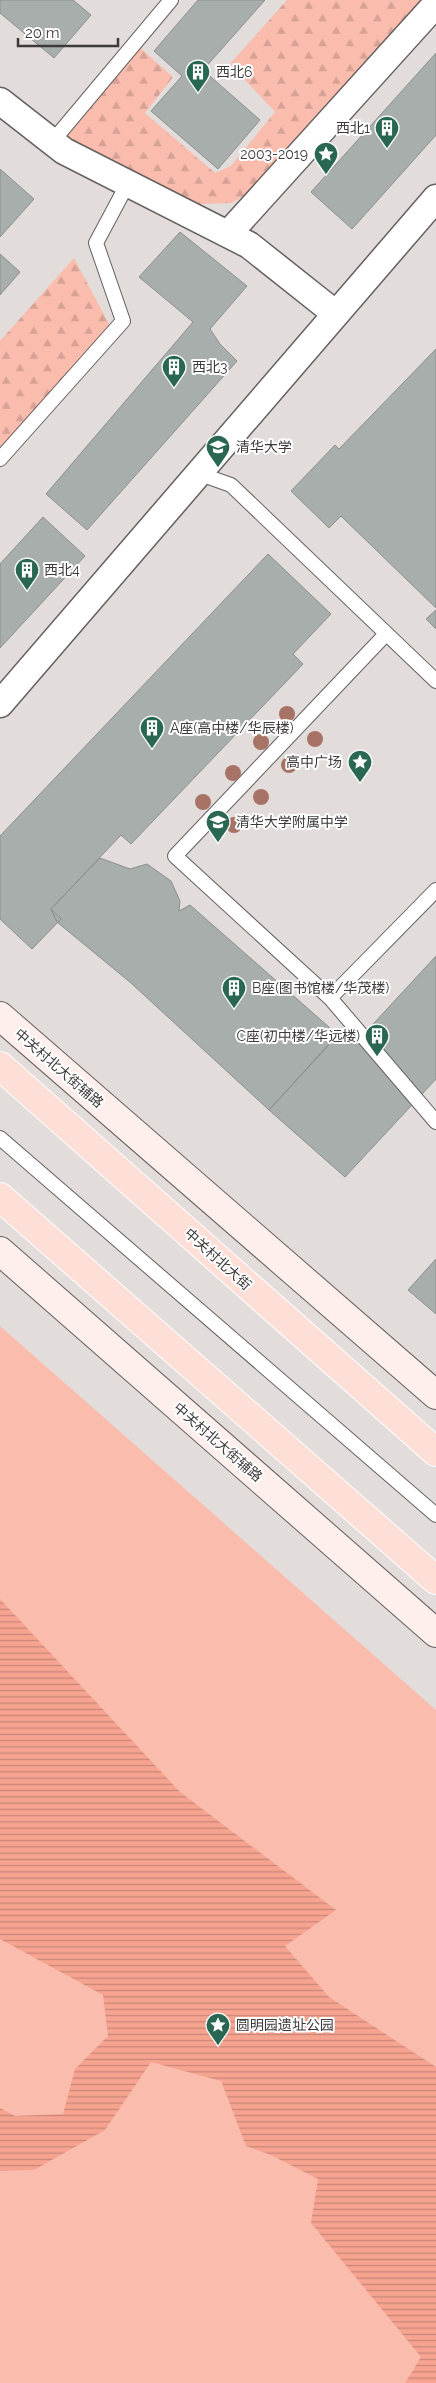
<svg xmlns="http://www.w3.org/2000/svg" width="436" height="2383" font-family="Raleway,'Noto Sans SC',sans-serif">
<defs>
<pattern id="forest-firs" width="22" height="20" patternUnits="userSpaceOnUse" patternTransform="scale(1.25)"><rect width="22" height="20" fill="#fabcad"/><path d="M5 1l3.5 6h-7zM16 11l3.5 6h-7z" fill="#d7a296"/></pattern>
<pattern id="water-rules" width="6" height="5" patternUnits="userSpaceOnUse" patternTransform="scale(1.25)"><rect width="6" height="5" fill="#f6a390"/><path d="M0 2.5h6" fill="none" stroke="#c88677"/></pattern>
</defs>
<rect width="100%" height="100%" fill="#e2dcdb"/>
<path fill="url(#forest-firs)" d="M 287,0 L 428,0 L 261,185 L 232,203 L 199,204 L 57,141 L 138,46 L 173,77 L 145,113 L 215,173 L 231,166 L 275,112 L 230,64 Z
M 74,258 L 110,326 L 0,448 L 0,341 Z"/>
<path fill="#fabcad" d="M 0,1326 L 436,1710 L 436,2383 L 0,2383 Z"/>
<path fill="url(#water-rules)" d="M 0,1599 L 180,1792 L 336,1910 L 285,1946 L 329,1997 L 436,2067 L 436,2383 L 405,2383 L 421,2357 L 311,2223 L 318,2179 L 271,2155 L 246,2146 L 221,2081 L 151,2062 L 105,2130 L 34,2170 L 0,2171 L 0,2108 L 15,2116 L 63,2114 L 75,2069 L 108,2036 L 103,1995 L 0,1939 Z"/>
<path fill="#a8aeab" stroke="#8b908e" d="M 0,0 L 73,0 L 91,15 L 54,58 L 0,13 Z
M 198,0 L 265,0 L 203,70 L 260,120 L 218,169 L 151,111 L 182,76 L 154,51 Z
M 436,53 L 436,135 L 352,229 L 311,192 Z
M 0,169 L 34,199 L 0,237 Z
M 180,232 L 247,286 L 210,329 L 220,344 L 237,361 L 87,530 L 46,494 L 193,322 L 139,277 Z
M 0,254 L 20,272 L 0,295 Z
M 436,349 L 436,608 L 341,516 L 329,528 L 291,491 L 335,445 L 339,449 Z
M 43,517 L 85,556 L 0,648 L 0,564 Z
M 268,554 L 331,614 L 293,654 L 303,664 L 131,844 L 121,835 L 51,909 L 61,919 L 32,949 L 0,919 L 0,836 Z
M 436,610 L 436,629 L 426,619 Z
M 100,858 L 130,869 L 147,864 L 171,881 L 180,901 L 179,911 L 190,905 L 338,1035 L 269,1110 L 131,983 L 57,922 L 51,909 Z
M 436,956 L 436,1079 L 345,1177 L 269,1110 L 349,1022 L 363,1035 Z
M 436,1259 L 436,1314 L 408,1290 Z"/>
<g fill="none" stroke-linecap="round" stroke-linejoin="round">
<defs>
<path id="lane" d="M 52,142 L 171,0
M 0,459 L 123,321 L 96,243 L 128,183
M 200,474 L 231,485 L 436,681
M 386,634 L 175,856 L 330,998 L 436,1122
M 330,998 L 436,890
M 0,1138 L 436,1515"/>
<path id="street" d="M 0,101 L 64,151 L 249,245 L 336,314
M 228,234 L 436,4
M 0,704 L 436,198"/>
<path id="secondary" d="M 0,1016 L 436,1395
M 0,1251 L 436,1633"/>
<path id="primary" d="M 0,1066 L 436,1452
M 0,1197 L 436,1580"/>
</defs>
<use href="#lane" stroke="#65605f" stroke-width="16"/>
<use href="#street" stroke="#65605f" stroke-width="29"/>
<use href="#secondary" stroke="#65605f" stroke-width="30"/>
<use href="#primary" stroke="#fff" stroke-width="30"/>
<use href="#lane" stroke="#fff" stroke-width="14"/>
<use href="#street" stroke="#fff" stroke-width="26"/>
<use href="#secondary" stroke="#feefec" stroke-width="28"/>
<use href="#primary" stroke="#fddfd8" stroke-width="28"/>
</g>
<g fill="#a77366">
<circle cx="287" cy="714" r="8"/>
<circle cx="315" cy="739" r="8"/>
<circle cx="261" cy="742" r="8"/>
<circle cx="289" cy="765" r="8"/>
<circle cx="233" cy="773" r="8"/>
<circle cx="261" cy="797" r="8"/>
<circle cx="203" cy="802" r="8"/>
<circle cx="234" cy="825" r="8"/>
</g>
<defs>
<symbol id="building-pin" viewBox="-11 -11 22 30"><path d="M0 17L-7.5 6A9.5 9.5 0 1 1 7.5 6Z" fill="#296753" stroke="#fff"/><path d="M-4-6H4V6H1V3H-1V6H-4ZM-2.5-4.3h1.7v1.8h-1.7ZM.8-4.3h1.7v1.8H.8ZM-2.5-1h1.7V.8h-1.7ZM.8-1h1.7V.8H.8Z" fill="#fff"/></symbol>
<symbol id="sight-pin" viewBox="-11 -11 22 30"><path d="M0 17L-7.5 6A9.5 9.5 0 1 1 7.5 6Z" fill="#296753" stroke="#fff"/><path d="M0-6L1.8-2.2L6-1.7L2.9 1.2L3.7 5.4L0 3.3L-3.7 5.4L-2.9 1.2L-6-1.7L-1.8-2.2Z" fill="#fff"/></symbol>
<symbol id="university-pin" viewBox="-11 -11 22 30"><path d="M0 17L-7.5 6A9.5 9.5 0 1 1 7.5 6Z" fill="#296753" stroke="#fff"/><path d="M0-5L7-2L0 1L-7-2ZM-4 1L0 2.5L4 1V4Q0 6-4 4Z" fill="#fff"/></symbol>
<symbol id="school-pin" viewBox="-11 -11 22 30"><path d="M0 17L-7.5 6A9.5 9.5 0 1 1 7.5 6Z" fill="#296753" stroke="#fff"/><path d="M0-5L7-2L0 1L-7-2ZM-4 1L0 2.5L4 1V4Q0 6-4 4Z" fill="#fff"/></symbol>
</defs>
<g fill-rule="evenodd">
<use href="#building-pin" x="184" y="58" width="28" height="38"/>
<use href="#building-pin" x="373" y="114" width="28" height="38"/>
<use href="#sight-pin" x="312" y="140" width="28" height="38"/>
<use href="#building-pin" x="160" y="353" width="28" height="38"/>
<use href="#university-pin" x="204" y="433" width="28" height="38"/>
<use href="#building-pin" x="13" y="556" width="28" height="38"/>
<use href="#building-pin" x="138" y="714" width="28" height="38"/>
<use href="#sight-pin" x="346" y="748" width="28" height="38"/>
<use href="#school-pin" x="204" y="808" width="28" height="38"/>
<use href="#building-pin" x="220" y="974" width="28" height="38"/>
<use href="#building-pin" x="363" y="1022" width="28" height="38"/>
<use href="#sight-pin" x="204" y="2011" width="28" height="38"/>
</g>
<g text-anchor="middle" stroke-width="4" stroke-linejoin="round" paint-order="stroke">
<g font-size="14" fill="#3d3a3a" stroke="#fff" text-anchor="start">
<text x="216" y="77">西北6</text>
<text x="370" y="133" text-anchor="end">西北1</text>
<text x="308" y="159" text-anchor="end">2003-2019</text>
<text x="192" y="372">西北3</text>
<text x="236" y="452">清华大学</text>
<text x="44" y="575">西北4</text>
<text x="170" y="733">A座(高中楼/华辰楼)</text>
<text x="342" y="767" text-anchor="end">高中广场</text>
<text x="236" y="827">清华大学附属中学</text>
<text x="252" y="993">B座(图书馆楼/华茂楼)</text>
<text x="360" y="1041" text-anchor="end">C座(初中楼/华远楼)</text>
<text x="236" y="2030">圆明园遗址公园</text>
</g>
<g font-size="14" fill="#3d3a3a" stroke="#fff">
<text transform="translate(59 1068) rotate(41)" y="5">中关村北大街辅路</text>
<text transform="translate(218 1259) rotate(42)" y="5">中关村北大街</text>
<text transform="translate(218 1442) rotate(41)" y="5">中关村北大街辅路</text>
</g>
</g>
<path d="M18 38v8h100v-8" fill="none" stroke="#3d3a3a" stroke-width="2.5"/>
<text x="25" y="38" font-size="15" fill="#3d3a3a" stroke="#ffffff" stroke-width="4" paint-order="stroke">20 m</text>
</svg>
